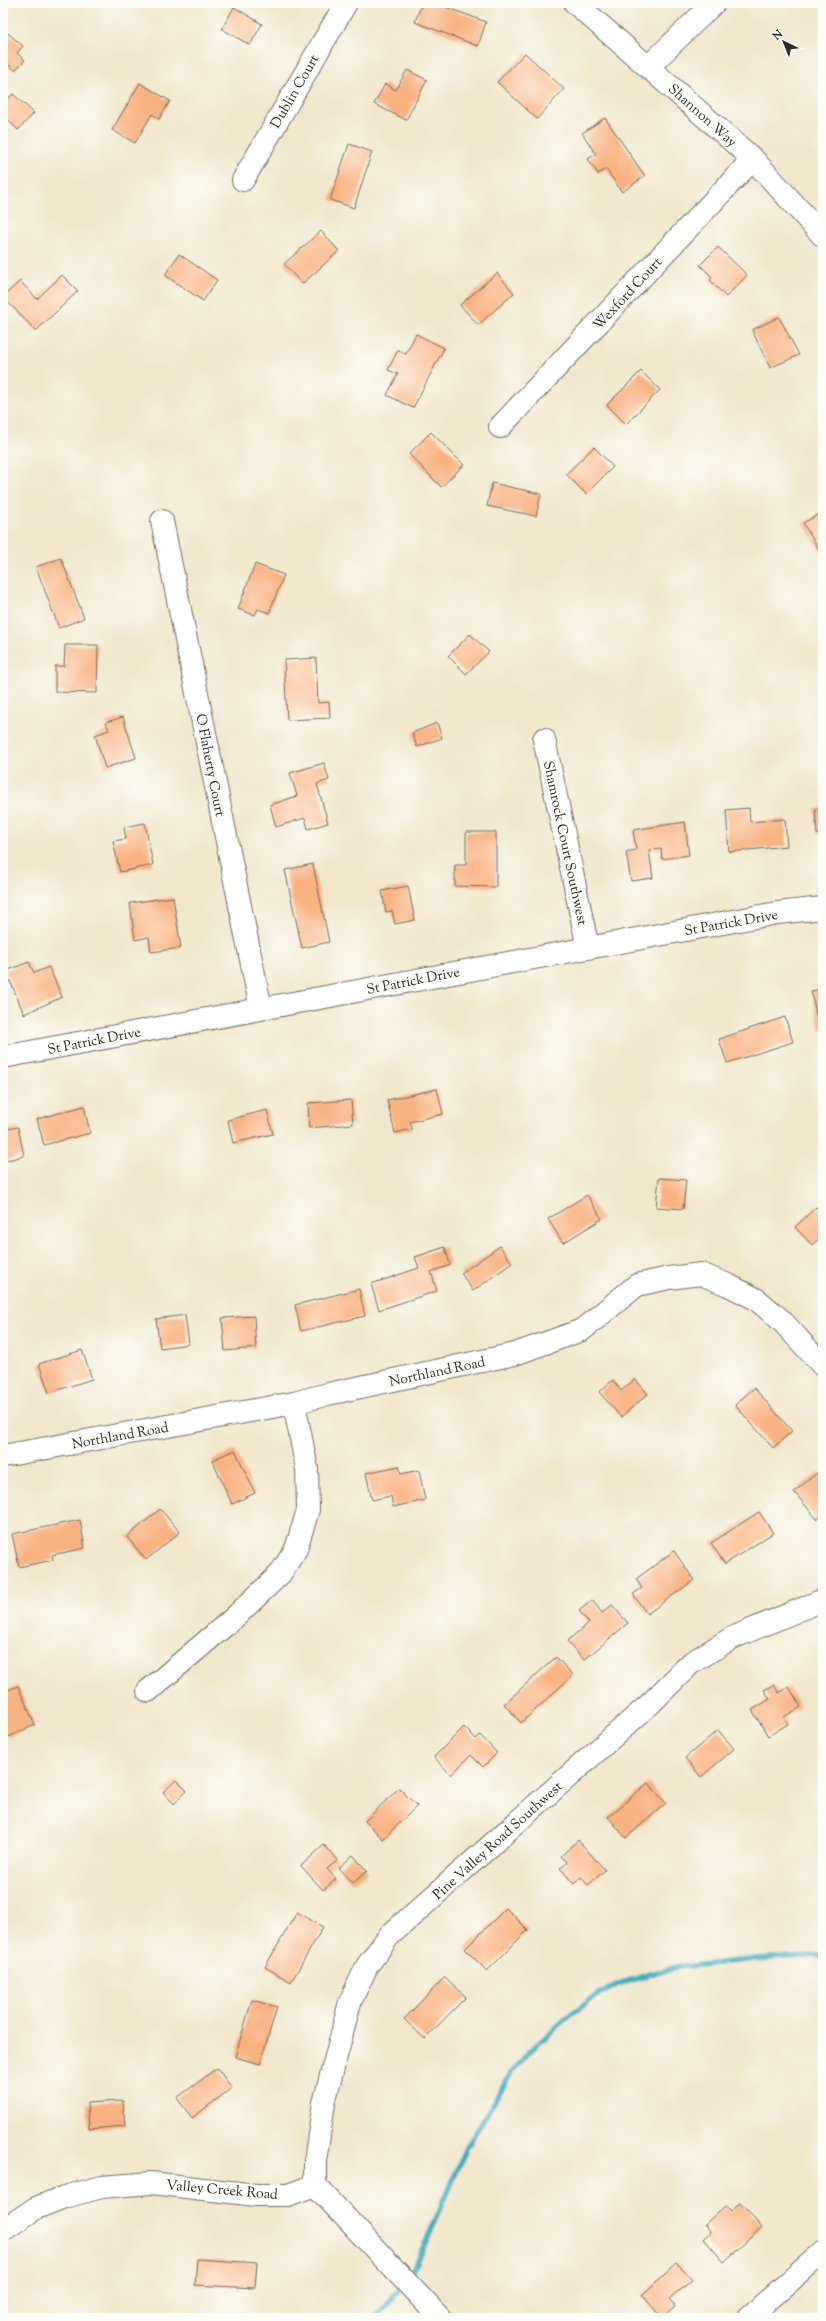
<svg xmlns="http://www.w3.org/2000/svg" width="826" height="2321" font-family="'Sorts Mill Goudy',serif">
<rect width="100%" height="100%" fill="#fdfcf7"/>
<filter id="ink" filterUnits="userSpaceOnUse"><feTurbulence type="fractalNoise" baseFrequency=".025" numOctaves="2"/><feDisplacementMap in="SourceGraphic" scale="8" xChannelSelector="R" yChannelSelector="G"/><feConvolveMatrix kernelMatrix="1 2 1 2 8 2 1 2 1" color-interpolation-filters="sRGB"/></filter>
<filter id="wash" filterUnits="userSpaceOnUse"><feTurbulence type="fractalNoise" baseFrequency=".012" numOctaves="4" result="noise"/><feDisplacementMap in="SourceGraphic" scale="16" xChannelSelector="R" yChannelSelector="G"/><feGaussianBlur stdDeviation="0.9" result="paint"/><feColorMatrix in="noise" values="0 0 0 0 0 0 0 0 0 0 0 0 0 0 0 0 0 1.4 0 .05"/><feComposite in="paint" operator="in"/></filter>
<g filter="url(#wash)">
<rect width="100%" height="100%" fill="#f1e7cd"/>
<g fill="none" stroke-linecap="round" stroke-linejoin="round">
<path stroke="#3da9bc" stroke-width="5.5" d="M 409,2277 L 434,2224 L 467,2147 L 511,2073 L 529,2052 L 571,2014 L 594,1998 L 618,1984 L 671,1968 L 756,1959 L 823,1955
M 376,2318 L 402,2286"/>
</g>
<g id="blocks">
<path fill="#f9b282" d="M 422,3 L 435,3 L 486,22 L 478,46 L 415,22 Z
M 234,7 L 262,24 L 250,45 L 222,29 Z
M 3,29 L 23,46 L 17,53 L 25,60 L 15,70 L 9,65 L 3,71 Z
M 525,53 L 564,89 L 537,119 L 497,82 Z
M 407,70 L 427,80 L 406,120 L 374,104 L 385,84 L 396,90 Z
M 140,83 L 170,101 L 159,119 L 152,114 L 135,143 L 112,130 Z
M 13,94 L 34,113 L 18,130 L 3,115 L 3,104 Z
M 605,118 L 645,176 L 622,192 L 606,169 L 598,174 L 588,159 L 596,154 L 582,133 Z
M 349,144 L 372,152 L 354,208 L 330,200 Z
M 321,231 L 339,251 L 302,284 L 284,264 Z
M 718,247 L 747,275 L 726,297 L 710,280 L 712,277 L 700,265 Z
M 179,254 L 217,280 L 203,301 L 165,275 Z
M 497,273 L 514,293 L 478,325 L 460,305 Z
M 62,275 L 78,291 L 36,331 L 3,297 L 20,281 L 37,299 Z
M 779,317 L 799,355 L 770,368 L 752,330 Z
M 416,334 L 444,348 L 413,408 L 387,395 L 398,374 L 388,370 L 398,350 L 406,354 Z
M 641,371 L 660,390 L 626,424 L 607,405 Z
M 431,432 L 464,465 L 441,487 L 409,454 Z
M 594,447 L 613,467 L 586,494 L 566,474 Z
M 492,483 L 541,494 L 536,516 L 487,506 Z
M 823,512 L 823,557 L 803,523 Z
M 61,558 L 84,618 L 59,628 L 36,567 Z
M 255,564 L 284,575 L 269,613 L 258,609 L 255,615 L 238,609 Z
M 470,634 L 489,652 L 466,674 L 448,656 Z
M 65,645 L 98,645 L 97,693 L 55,692 L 55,666 L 64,666 Z
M 316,658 L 318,703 L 329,702 L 330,718 L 287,720 L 284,660 Z
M 123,717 L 136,758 L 105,768 L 95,735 L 109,730 L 106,722 Z
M 437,723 L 442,738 L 417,747 L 412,733 Z
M 324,763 L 329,780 L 317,784 L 328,823 L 308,829 L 305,818 L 276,827 L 270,805 L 297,796 L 290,773 Z
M 749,808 L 750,822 L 785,819 L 787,846 L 729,852 L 726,810 Z
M 823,808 L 823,834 L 817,834 L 815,809 Z
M 685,822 L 689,855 L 662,859 L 661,849 L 649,850 L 653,878 L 631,881 L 626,852 L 636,850 L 633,830 Z
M 145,823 L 153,865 L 120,872 L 113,841 L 126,839 L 124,827 Z
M 466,832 L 496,832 L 496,887 L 455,886 L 455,865 L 466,865 Z
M 313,864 L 329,942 L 302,948 L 285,870 Z
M 408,886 L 415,920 L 395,924 L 392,911 L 386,912 L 382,891 Z
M 173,897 L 181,948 L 151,952 L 149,937 L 135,940 L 130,903 Z
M 29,962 L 34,973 L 49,967 L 62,997 L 24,1014 L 6,971 Z
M 823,989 L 823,1030 L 820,1031 L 811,991 Z
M 785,1017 L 793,1042 L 727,1063 L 719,1039 Z
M 437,1089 L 443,1114 L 410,1122 L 412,1129 L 395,1133 L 387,1100 Z
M 351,1100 L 353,1124 L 309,1128 L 308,1103 Z
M 84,1106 L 90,1133 L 44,1145 L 37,1119 Z
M 267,1110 L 273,1134 L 233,1143 L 228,1120 Z
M 18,1127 L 24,1156 L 3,1161 L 3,1130 Z
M 659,1178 L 686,1180 L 683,1209 L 656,1207 Z
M 587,1195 L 602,1219 L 563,1243 L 548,1219 Z
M 816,1207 L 823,1214 L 823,1235 L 812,1245 L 795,1227 Z
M 500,1246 L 512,1263 L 473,1291 L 461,1273 Z
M 445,1247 L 450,1265 L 431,1272 L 437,1291 L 379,1310 L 371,1284 L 419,1268 L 415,1257 Z
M 359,1289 L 365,1316 L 301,1331 L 295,1305 Z
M 185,1315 L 189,1344 L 160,1348 L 156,1319 Z
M 254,1316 L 256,1348 L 225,1351 L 222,1318 Z
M 82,1350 L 92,1379 L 49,1393 L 39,1364 Z
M 635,1379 L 648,1394 L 621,1417 L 599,1392 L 613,1380 L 621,1391 Z
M 754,1388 L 792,1431 L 773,1448 L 735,1405 Z
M 235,1450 L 255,1493 L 232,1504 L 212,1460 Z
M 399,1466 L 401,1474 L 419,1470 L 425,1500 L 393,1507 L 391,1496 L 372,1500 L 366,1473 Z
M 818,1472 L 823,1478 L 823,1517 L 822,1515 L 817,1519 L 794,1492 Z
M 160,1509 L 180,1532 L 146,1560 L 127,1537 Z
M 759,1512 L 773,1533 L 725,1564 L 711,1543 Z
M 80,1520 L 85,1548 L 52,1555 L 53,1560 L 19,1567 L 12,1534 Z
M 674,1551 L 694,1580 L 647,1614 L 633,1594 L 642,1588 L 636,1579 Z
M 592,1600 L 602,1613 L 612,1605 L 628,1623 L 584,1660 L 567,1641 L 589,1623 L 579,1611 Z
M 556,1657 L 573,1675 L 521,1723 L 504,1704 Z
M 774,1685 L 779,1693 L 789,1687 L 801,1707 L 784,1717 L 788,1724 L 768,1736 L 752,1710 L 770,1699 L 764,1690 Z
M 18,1686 L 35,1725 L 8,1737 L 3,1725 L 3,1692 Z
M 464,1727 L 476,1739 L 480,1735 L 497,1753 L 483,1767 L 471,1755 L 451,1775 L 434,1757 Z
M 718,1730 L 734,1749 L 701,1777 L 685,1758 Z
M 176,1780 L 187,1791 L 174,1804 L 163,1792 Z
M 648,1783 L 666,1803 L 626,1838 L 608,1817 Z
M 399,1788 L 417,1806 L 383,1839 L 365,1821 Z
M 578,1840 L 605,1870 L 588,1885 L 581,1877 L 574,1884 L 560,1868 L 567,1862 L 561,1856 Z
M 324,1845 L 338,1860 L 327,1869 L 336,1879 L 323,1890 L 301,1866 Z
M 353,1855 L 367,1871 L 353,1883 L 339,1868 Z
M 506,1908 L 528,1930 L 487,1971 L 465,1949 Z
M 297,1912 L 323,1927 L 291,1982 L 265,1967 Z
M 445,1977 L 466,1997 L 425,2039 L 404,2019 Z
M 252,2000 L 277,2007 L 260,2064 L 235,2057 Z
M 217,2068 L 232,2088 L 192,2118 L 177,2098 Z
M 123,2101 L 125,2126 L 89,2129 L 87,2103 Z
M 740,2202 L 762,2227 L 724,2262 L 704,2239 L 711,2232 L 705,2224 L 726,2205 L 731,2211 Z
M 197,2259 L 257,2263 L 255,2288 L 195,2285 Z
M 677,2263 L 692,2280 L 670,2299 L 676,2306 L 662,2318 L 642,2295 Z"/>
</g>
</g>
<g filter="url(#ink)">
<use href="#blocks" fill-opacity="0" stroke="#706d64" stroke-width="1"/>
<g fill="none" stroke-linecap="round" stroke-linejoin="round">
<defs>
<path id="minor" d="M 575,3 L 753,159 L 823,236
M 649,66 L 714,3
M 243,180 L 346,3
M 500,427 L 753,159
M 162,521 L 261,1009
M 544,739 L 588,948
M 3,1057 L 588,948 L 777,913 L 823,908
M 3,1456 L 294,1403 L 328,1394 L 515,1354 L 582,1330 L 637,1285 L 669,1278 L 701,1274 L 728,1285 L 756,1299 L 782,1321 L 823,1366
M 148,1691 L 236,1616 L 280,1574 L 296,1549 L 308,1510 L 307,1469 L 294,1403
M 315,2185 L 315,2161 L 324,2103 L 350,2002 L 367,1966 L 389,1936 L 652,1702 L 691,1663 L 732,1638 L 823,1600
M 315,2185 L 440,2318
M 3,2230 L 36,2208 L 64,2197 L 102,2187 L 151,2183 L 256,2195 L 288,2195 L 315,2185
M 748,2318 L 823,2252"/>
</defs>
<use href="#minor" stroke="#706d64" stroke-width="24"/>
<use href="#minor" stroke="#fff" stroke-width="22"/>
</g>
</g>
<g text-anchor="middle" stroke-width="4" stroke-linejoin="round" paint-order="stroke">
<g font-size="14" fill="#2b2b2b" stroke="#fdfcf7">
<text transform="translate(294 91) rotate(-60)" y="5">Dublin Court</text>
<text transform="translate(703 115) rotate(42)" y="5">Shannon Way</text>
<text transform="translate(627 293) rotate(-47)" y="5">Wexford Court</text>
<text transform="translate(211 765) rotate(79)" y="5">O Flaherty Court</text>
<text transform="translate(566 843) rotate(78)" y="5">Shamrock Court Southwest</text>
<text transform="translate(731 922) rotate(-10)" y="5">St Patrick Drive</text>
<text transform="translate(413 980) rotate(-11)" y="5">St Patrick Drive</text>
<text transform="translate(94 1040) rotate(-11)" y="5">St Patrick Drive</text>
<text transform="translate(437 1371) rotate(-12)" y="5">Northland Road</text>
<text transform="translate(120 1435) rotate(-10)" y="5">Northland Road</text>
<text transform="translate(497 1840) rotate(-42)" y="5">Pine Valley Road Southwest</text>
<text transform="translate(222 2189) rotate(5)" y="5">Valley Creek Road</text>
</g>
</g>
<rect width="826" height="2321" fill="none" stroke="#fdfcf7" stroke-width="16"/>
<g transform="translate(784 42) rotate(317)" stroke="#fdfcf7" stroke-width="3" paint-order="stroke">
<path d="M0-3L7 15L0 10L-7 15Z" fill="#2b2b2b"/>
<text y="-6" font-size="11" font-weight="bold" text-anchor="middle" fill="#2b2b2b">N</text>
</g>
</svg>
